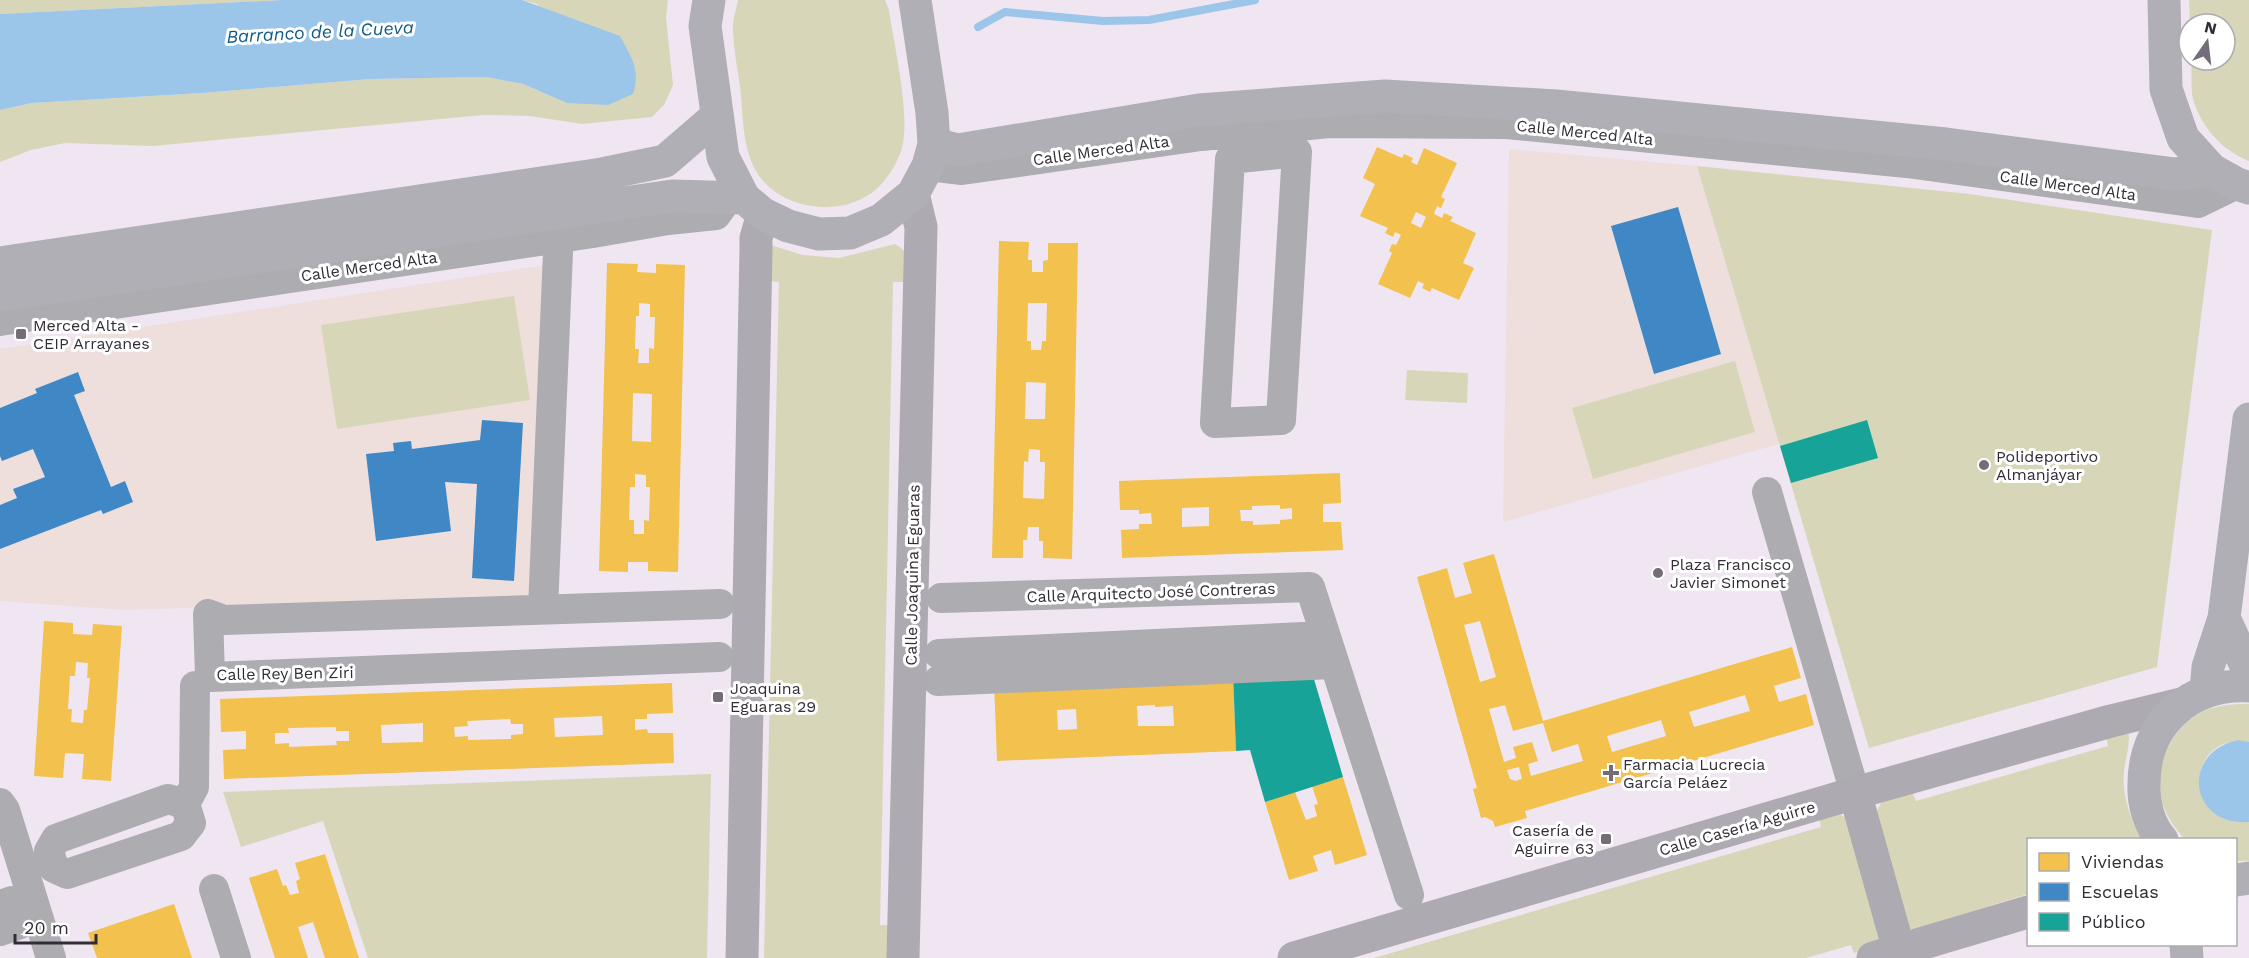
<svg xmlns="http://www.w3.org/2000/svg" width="2249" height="958" font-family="'Work Sans',sans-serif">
<rect width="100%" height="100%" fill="#efe6f2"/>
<path fill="#eedfdd" d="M 1509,149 L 1697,166 L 1779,444 L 1503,522 Z
M 546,265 L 533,597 L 125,610 L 0,601 L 0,349 Z"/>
<path fill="#d7d6b9" d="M 0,0 L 282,0 L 0,14 Z
M 522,0 L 668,0 L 666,18 L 673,85 L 664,105 L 652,117 L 582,124 L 530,116 L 483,115 L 153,146 L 65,143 L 31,150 L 0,162 L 0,110 L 32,103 L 203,93 L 371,79 L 486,77 L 523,84 L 567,103 L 537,4 Z
M 738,0 L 885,0 L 889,10 C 894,45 912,120 901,151 C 896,167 881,189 865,197 C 830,217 777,207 756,171 C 742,147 743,113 740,86 C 737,68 734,50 733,32 C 732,21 736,10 738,0 Z
M 2189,0 L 2249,0 L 2249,161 C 2221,150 2198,124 2192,94 C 2191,83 2192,71 2191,60 L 2225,60 L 2225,24 L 2190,24 Z
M 1697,166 L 1970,194 L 2212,230 L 2157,667 L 1869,748 Z
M 895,244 C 911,252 908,265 907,282 L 893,282 L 880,925 L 894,925 L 893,958 L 764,958 L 779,282 L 769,281 L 770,245 L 803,255 L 839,258 Z
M 514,296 L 530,400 L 337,429 L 321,325 Z
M 1735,361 L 1755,432 L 1593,479 L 1572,408 Z
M 1407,370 L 1468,373 L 1467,403 L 1405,400 Z
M 2249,704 L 2249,742 C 2185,732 2181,827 2249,822 L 2249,861 L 2236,861 L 2236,840 L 2185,839 C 2175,829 2168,818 2163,805 C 2152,772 2169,730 2200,713 C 2215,705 2232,704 2249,704 Z
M 2128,728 C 2131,744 2126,755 2124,771 C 2121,794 2131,820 2141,839 L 2028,840 L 2028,894 L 1951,918 L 1923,934 L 1906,927 L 1876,813 L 1882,801 L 1912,791 L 1916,801 L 2108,746 L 2106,735 Z
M 711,774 L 707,958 L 368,958 L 323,821 L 241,847 L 223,792 Z
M 1838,813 L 1854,823 L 1880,943 L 1854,953 L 1851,945 L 1806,958 L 1374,958 L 1821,827 L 1819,817 Z"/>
<path fill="#9cc5ea" d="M 282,0 L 522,0 L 620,36 C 631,57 641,69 633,94 L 608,105 L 567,103 L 523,84 L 486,77 L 371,79 L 203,93 L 32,103 L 0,110 L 0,14 Z
M 2238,740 L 2249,742 L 2249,822 C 2190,827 2179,753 2238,740 Z"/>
<path fill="#f2c14e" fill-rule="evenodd" d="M 1377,147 L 1402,158 L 1404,154 L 1413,158 L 1411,162 L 1417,165 L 1424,148 L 1457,163 L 1441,197 L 1445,199 L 1441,208 L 1437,206 L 1434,214 L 1442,218 L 1444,213 L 1453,217 L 1450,221 L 1476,233 L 1463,263 L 1474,268 L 1459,300 L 1432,288 L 1430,292 L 1422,288 L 1424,284 L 1418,281 L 1410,298 L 1378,284 L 1392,253 L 1389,251 L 1392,244 L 1396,245 L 1401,235 L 1395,232 L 1393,237 L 1385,233 L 1388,228 L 1360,216 L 1375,184 L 1363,178 ZM 1416,212 L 1426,217 L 1421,228 L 1411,223 Z
M 999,241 L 1029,242 L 1028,260 L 1032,260 L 1032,272 L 1043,272 L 1043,261 L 1048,260 L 1048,243 L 1078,243 L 1072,559 L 1043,558 L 1043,541 L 1039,541 L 1039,527 L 1028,527 L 1027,540 L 1023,540 L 1023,558 L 992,558 ZM 1028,303 L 1047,303 L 1046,341 L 1042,341 L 1041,350 L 1031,350 L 1031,341 L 1027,341 ZM 1026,382 L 1046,383 L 1045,419 L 1025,419 ZM 1029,449 L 1040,450 L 1040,462 L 1045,462 L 1044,499 L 1023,498 L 1024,461 L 1028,462 Z
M 607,263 L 638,264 L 637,272 L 656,273 L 656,264 L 685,265 L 678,572 L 648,571 L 648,562 L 628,562 L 628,572 L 599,571 ZM 639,303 L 650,304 L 650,317 L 655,317 L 654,349 L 649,348 L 649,363 L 638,363 L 639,349 L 635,349 L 636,316 L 639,316 ZM 633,393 L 652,394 L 651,442 L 632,441 ZM 635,474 L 646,475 L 646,487 L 650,487 L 649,521 L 644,520 L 644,534 L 634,534 L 634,520 L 629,520 L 630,487 L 635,487 Z
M 1340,473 L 1341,503 L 1323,504 L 1323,522 L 1341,522 L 1343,550 L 1122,558 L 1121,530 L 1139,529 L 1139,524 L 1152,524 L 1151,513 L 1139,514 L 1139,510 L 1120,510 L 1119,481 ZM 1280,505 L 1280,509 L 1292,508 L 1292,519 L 1280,520 L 1280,524 L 1253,525 L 1253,521 L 1241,521 L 1240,510 L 1252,510 L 1252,506 ZM 1209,507 L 1209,526 L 1182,527 L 1182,508 Z
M 1494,554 L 1543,721 L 1792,647 L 1801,678 L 1774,686 L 1779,702 L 1806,694 L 1814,725 L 1525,811 L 1527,818 L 1495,827 L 1493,821 L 1485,817 L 1481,818 L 1473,789 L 1477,788 L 1417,577 L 1447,568 L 1455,598 L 1472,593 L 1463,563 ZM 1480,621 L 1496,677 L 1480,682 L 1464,625 ZM 1745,695 L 1750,711 L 1694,727 L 1689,712 ZM 1505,705 L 1513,731 L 1543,723 L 1552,752 L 1578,744 L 1583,761 L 1531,776 L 1528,764 L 1538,761 L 1532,742 L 1513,747 L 1516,758 L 1504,762 L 1489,709 ZM 1661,720 L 1666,736 L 1612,752 L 1607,736 ZM 1519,767 L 1522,779 L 1515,781 L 1510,779 L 1507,770 Z
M 44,621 L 73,623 L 73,634 L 92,635 L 93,624 L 122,626 L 111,781 L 82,779 L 84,754 L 65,753 L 63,778 L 34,776 ZM 76,662 L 88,663 L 87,678 L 90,678 L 87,710 L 84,710 L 83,723 L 71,722 L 72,709 L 68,709 L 70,676 L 75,676 Z
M 1233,673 L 1236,751 L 997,761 L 994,682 ZM 1155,705 L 1155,707 L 1173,706 L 1174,726 L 1138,726 L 1137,706 ZM 1076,709 L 1077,729 L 1058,730 L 1057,710 Z
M 672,683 L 673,713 L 647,714 L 647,719 L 635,719 L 635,730 L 647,729 L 648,733 L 673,733 L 674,763 L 224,779 L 223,750 L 246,749 L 246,731 L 221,732 L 220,699 ZM 602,716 L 603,735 L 555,737 L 554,718 ZM 510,719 L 511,724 L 523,724 L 523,734 L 511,735 L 511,739 L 468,740 L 468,736 L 455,737 L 454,727 L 468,726 L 467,721 ZM 423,723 L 423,742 L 382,743 L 381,725 ZM 336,727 L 336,731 L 349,731 L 349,741 L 336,741 L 337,745 L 289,747 L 289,743 L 275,744 L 275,733 L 289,733 L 288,728 Z
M 1343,777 L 1367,855 L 1335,865 L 1331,850 L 1313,856 L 1318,871 L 1289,880 L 1265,802 L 1295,792 L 1306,820 L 1317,816 L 1314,805 L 1318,804 L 1312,786 Z
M 325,854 L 359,958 L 325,958 L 313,922 L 298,927 L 308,958 L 275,958 L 249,878 L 277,869 L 283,886 L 286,885 L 290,895 L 299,893 L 296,881 L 300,879 L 295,863 Z
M 174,904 L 192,958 L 97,958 L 88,933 Z"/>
<path fill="#3f88c5" d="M 1678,207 L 1721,354 L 1654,374 L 1611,226 Z
M 78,372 L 85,391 L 74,395 L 111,487 L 125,481 L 133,502 L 103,514 L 101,510 L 0,549 L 0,505 L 17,498 L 13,489 L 45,477 L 33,449 L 2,461 L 0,456 L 0,408 L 37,393 L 35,389 Z
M 482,420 L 523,423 L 514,581 L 472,578 L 477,484 L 445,482 L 451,531 L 376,541 L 366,454 L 394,451 L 393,443 L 411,441 L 412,449 L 480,440 Z"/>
<path fill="#17a398" d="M 1867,420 L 1878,458 L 1791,483 L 1780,446 Z
M 1311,669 L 1343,777 L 1265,802 L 1250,750 L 1236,751 L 1233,673 Z"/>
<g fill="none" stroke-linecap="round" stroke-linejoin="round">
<path stroke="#9cc5ea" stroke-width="8" d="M 978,27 L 1005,12 L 1103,21 L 1149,20 L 1255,0"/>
<path stroke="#adacb1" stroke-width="30" d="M 1297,152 L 1281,420 L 1215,423 L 1230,159 Z
M 928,166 L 962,170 L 1201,136 L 1329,123 L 1506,124 L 1907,163 L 2198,203 L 2237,184
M 0,321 L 593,233 L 668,220 L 716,215 L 729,197
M 1767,492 L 1855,793
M 941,598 L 1310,587 L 1409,895
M 543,609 L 558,252
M 939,654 L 1325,636
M 719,657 L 210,677 L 208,614 L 224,620 L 720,604
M 938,681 L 1334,664
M 168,799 L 185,804 L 191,823 L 181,836 L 67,874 L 54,868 L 49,851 L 56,839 Z
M 0,803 L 5,810 L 51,958
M 185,804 L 194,787 L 195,686
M 214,889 L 236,958
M 0,905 L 12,901
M 0,931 L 20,924"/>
<path stroke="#adaab1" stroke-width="33" d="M 1855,793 L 1899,950
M 742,958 L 756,250 L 756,238 L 763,214
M 903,958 L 921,227 L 913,194
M 1294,958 L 1855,793 L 2111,721 L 2181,704
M 1873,958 L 2028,912"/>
<path stroke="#b1afb6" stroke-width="33" d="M 709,0 L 705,26 L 723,157 L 744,198 L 763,214 L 788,226 L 819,234 L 850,233 L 881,220 L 913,194 L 928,166 L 934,144 L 932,113 L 915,0
M 2164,0 L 2166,89 L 2183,138 L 2212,170 L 2237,184 L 2249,188
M 934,144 L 958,150 L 1199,110 L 1385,96 L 1556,106 L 1946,144 L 2175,174 L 2212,170
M 0,263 L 602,174 L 665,161 L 716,117
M 0,295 L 672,196 L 744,198
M 2224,618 L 2249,672
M 2206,691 L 2208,667 L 2224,618 L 2249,419
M 2162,840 C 2149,825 2143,803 2144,784 C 2144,723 2190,683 2249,686
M 2236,880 L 2249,878
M 2186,944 L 2187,958"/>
</g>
<g fill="#746d77" stroke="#fff" stroke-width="2">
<rect x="15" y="328" width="12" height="12" rx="3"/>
<circle cx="1984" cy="465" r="6"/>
<circle cx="1658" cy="573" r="6"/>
<rect x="712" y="691" width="12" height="12" rx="3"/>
<path d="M1608 764h6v6h6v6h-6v6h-6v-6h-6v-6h6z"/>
<rect x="1600" y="833" width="12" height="12" rx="3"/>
</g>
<g text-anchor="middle" stroke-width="6" stroke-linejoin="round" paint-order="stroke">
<g font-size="16" fill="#322c35" stroke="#fff">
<text transform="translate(1585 132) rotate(6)" y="6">Calle Merced Alta</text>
<text transform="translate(1101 150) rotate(-8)" y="6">Calle Merced Alta</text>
<text transform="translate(2068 185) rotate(8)" y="6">Calle Merced Alta</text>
<text transform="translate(369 266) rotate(-8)" y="6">Calle Merced Alta</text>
<text transform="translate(912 575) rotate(-89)" y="6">Calle Joaquina Eguaras</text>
<text transform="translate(1151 592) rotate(-2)" y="6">Calle Arquitecto José Contreras</text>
<text transform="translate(285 673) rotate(-1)" y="6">Calle Rey Ben Ziri</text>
<text transform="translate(1737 828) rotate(-16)" y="6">Calle Casería Aguirre</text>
</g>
<g font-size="16" fill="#322c35" stroke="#fff" text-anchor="start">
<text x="33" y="331">Merced Alta -<tspan x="33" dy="18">CEIP Arrayanes</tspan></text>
<text x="1996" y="462">Polideportivo<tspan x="1996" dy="18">Almanjáyar</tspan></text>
<text x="1670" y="570">Plaza Francisco<tspan x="1670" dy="18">Javier Simonet</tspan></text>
<text x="730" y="694">Joaquina<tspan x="730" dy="18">Eguaras 29</tspan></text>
<text x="1623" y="770">Farmacia Lucrecia<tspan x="1623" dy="18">García Peláez</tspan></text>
<text x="1594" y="836" text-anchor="end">Casería de<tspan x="1594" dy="18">Aguirre 63</tspan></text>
</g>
<g font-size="18" font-style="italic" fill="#0e5986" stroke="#fff">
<text transform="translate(320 32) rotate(-3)" y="6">Barranco de la Cueva</text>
</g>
</g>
<rect x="2027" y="838" width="210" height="108" fill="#ffffff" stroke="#adabae" stroke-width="1.5"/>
<rect x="2039" y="853" width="30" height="18" fill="#f2c14e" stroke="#adabae" stroke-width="1.5"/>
<text x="2081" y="868" font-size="18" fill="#322c35">Viviendas</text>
<rect x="2039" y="883" width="30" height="18" fill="#3f88c5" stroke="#adabae" stroke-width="1.5"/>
<text x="2081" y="898" font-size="18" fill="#322c35">Escuelas</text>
<rect x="2039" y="913" width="30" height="18" fill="#17a398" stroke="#adabae" stroke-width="1.5"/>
<text x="2081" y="928" font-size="18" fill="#322c35">Público</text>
<g transform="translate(2207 42) rotate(14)"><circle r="28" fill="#ffffff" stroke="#adabae" stroke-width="1.5"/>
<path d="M0-4.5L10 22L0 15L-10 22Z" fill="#746d77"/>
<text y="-9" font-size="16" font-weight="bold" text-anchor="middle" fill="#322c35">N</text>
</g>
<path d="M15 934v9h81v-9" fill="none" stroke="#322c35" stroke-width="3"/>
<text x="24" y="934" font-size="18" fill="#322c35" stroke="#ffffff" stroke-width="4.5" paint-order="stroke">20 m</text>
</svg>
